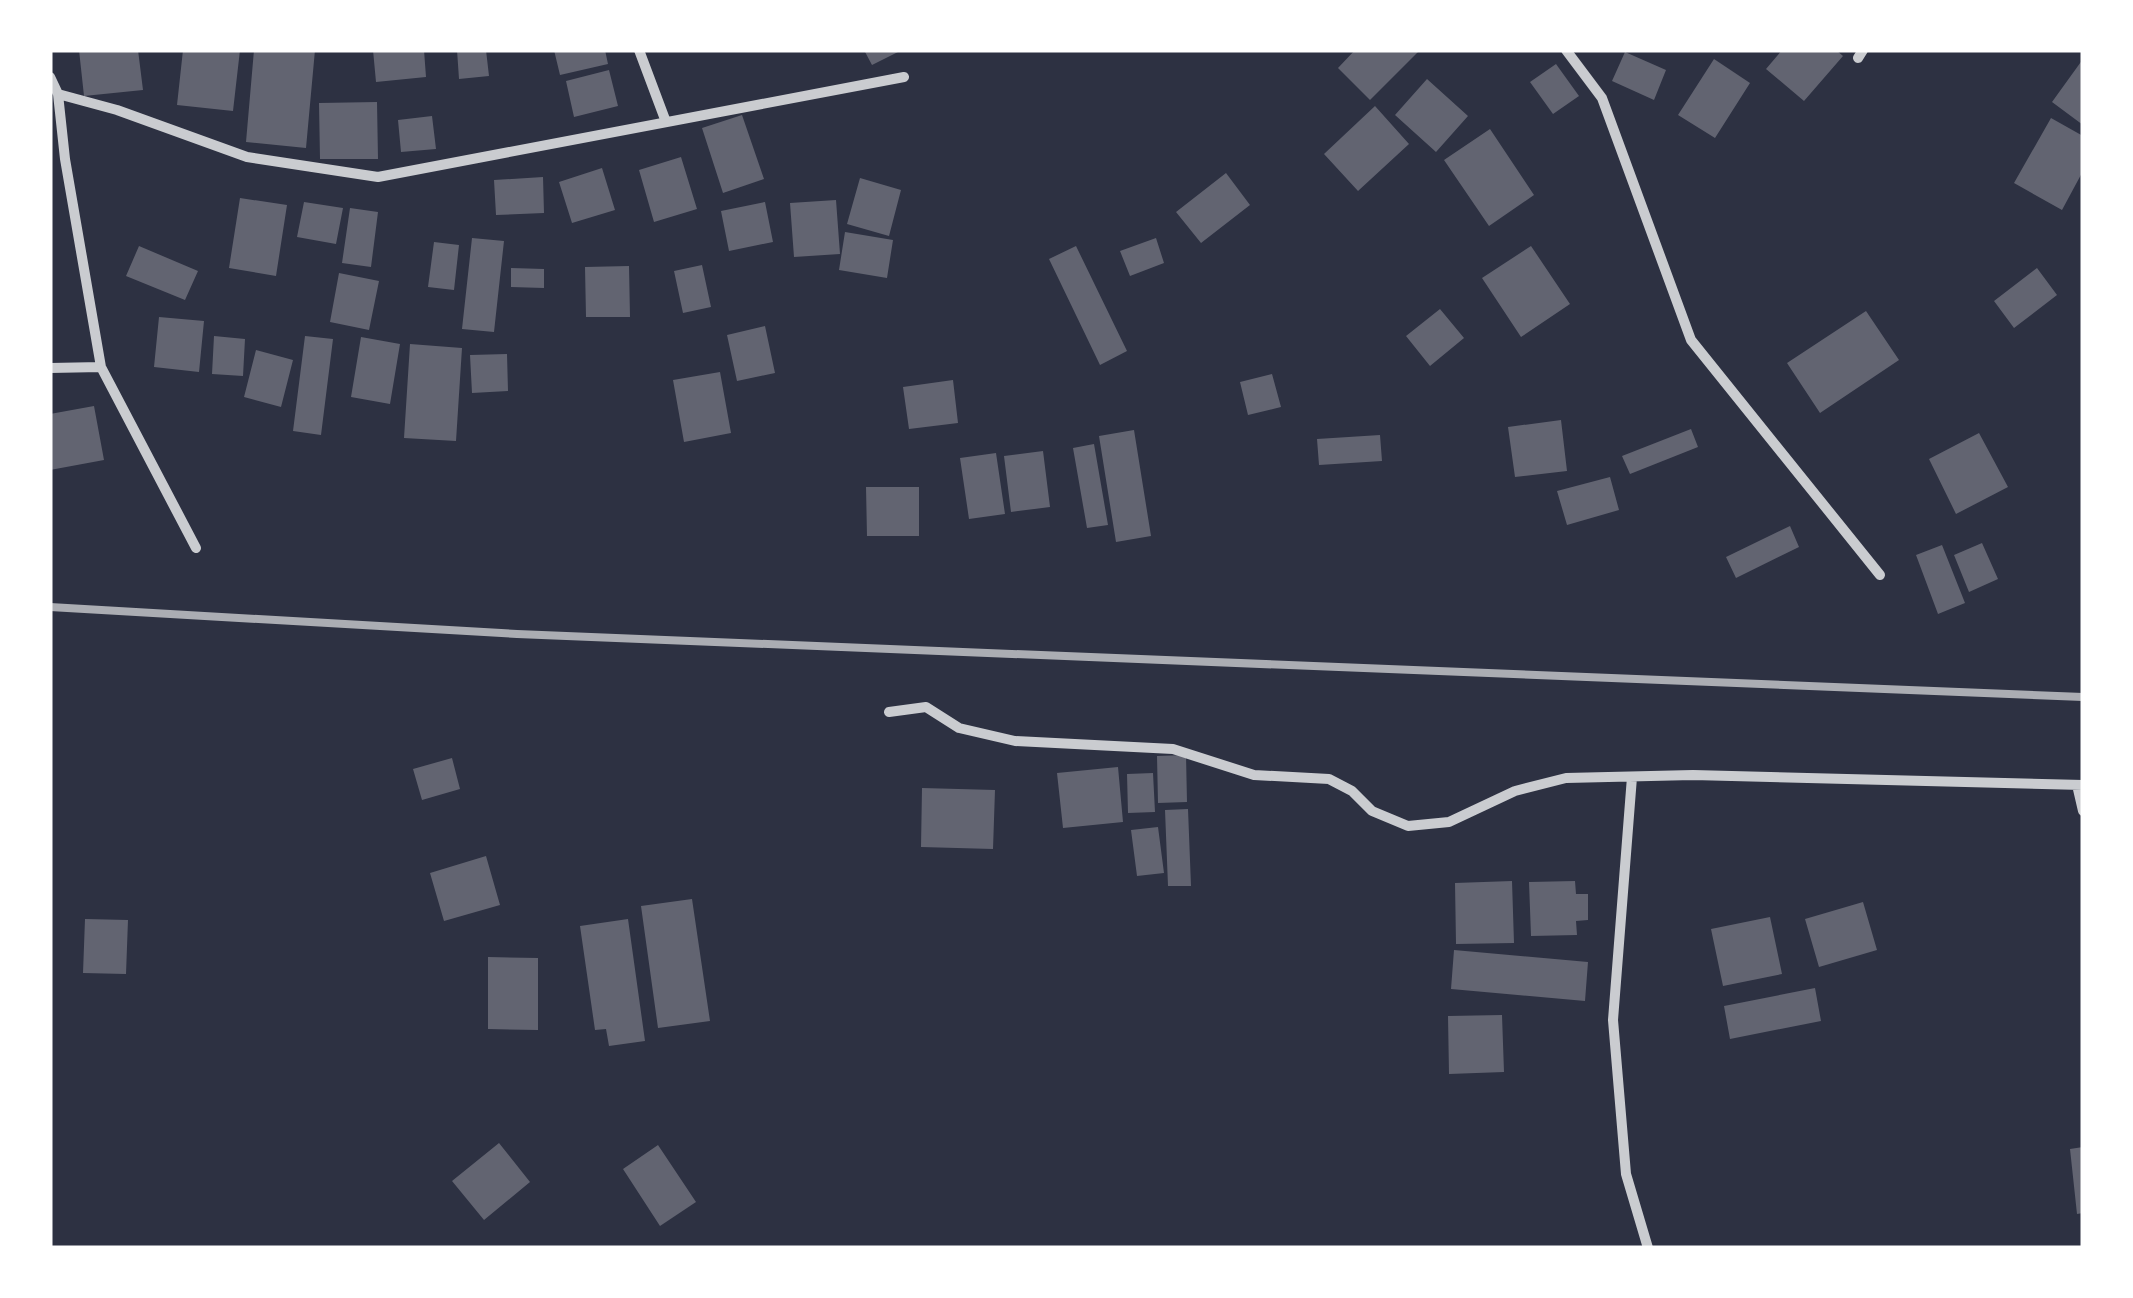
<svg xmlns="http://www.w3.org/2000/svg" width="2133" height="1298" font-family="'Exo 2',sans-serif">
<rect width="100%" height="100%" fill="#2d3142"/>
<path fill="#626471" d="M 79,50 L 138,50 L 143,90 L 84,96 Z
M 183,50 L 240,50 L 233,111 L 177,105 Z
M 254,50 L 315,50 L 306,148 L 246,142 Z
M 373,50 L 424,50 L 426,77 L 376,82 Z
M 457,50 L 486,50 L 489,76 L 459,79 Z
M 554,50 L 605,50 L 608,64 L 560,75 Z
M 864,50 L 902,50 L 872,65 Z
M 1355,50 L 1420,50 L 1370,100 L 1338,68 Z
M 1782,50 L 1836,50 L 1843,56 L 1804,101 L 1766,69 Z
M 1625,52 L 1666,70 L 1654,100 L 1612,81 Z
M 1714,59 L 1750,83 L 1715,138 L 1678,115 Z
M 2083,59 L 2083,125 L 2052,102 Z
M 1556,64 L 1579,96 L 1553,114 L 1530,82 Z
M 609,70 L 618,106 L 574,117 L 566,81 Z
M 1427,79 L 1468,116 L 1436,152 L 1395,115 Z
M 377,102 L 378,159 L 320,159 L 319,103 Z
M 1375,106 L 1409,144 L 1358,191 L 1324,154 Z
M 742,115 L 764,179 L 723,193 L 702,128 Z
M 432,116 L 436,149 L 401,152 L 398,120 Z
M 2051,118 L 2083,136 L 2083,171 L 2062,210 L 2014,183 Z
M 1490,129 L 1534,195 L 1489,226 L 1444,160 Z
M 681,157 L 697,209 L 654,222 L 639,170 Z
M 602,168 L 615,210 L 572,223 L 559,182 Z
M 1226,173 L 1250,205 L 1201,243 L 1176,212 Z
M 543,177 L 544,213 L 496,215 L 494,180 Z
M 860,178 L 901,190 L 889,236 L 847,224 Z
M 240,198 L 287,205 L 276,276 L 229,268 Z
M 836,200 L 840,254 L 794,257 L 790,203 Z
M 304,202 L 343,208 L 336,244 L 297,237 Z
M 765,202 L 773,242 L 729,251 L 721,211 Z
M 350,208 L 378,212 L 371,267 L 342,263 Z
M 845,232 L 893,240 L 887,278 L 839,270 Z
M 472,238 L 504,241 L 494,332 L 462,329 Z
M 1156,238 L 1164,263 L 1130,276 L 1120,251 Z
M 434,242 L 459,245 L 454,290 L 428,287 Z
M 139,246 L 198,271 L 185,300 L 126,276 Z
M 1076,246 L 1127,351 L 1100,365 L 1049,259 Z
M 1531,246 L 1570,304 L 1521,337 L 1482,278 Z
M 702,265 L 711,307 L 683,313 L 674,271 Z
M 629,266 L 630,317 L 586,317 L 585,267 Z
M 511,268 L 544,269 L 544,288 L 511,287 Z
M 2037,268 L 2057,295 L 2014,328 L 1994,301 Z
M 339,273 L 379,281 L 369,330 L 330,322 Z
M 1440,309 L 1464,338 L 1430,366 L 1406,336 Z
M 1866,311 L 1899,360 L 1820,413 L 1787,363 Z
M 159,317 L 204,321 L 199,372 L 154,367 Z
M 765,326 L 775,373 L 737,381 L 727,335 Z
M 214,336 L 245,339 L 243,376 L 212,374 Z
M 305,336 L 333,339 L 321,435 L 293,431 Z
M 361,337 L 400,344 L 390,404 L 351,397 Z
M 410,344 L 462,348 L 456,441 L 404,438 Z
M 256,350 L 293,360 L 281,407 L 244,397 Z
M 507,354 L 508,391 L 472,393 L 470,355 Z
M 720,372 L 731,433 L 684,442 L 673,380 Z
M 1272,374 L 1281,407 L 1248,415 L 1240,382 Z
M 953,380 L 958,423 L 909,429 L 903,387 Z
M 94,406 L 104,460 L 50,470 L 50,414 Z
M 1561,420 L 1567,471 L 1515,477 L 1508,427 Z
M 1691,429 L 1698,447 L 1630,474 L 1622,456 Z
M 1134,430 L 1151,536 L 1116,542 L 1099,436 Z
M 1979,433 L 2008,487 L 1956,514 L 1929,459 Z
M 1380,435 L 1382,461 L 1319,465 L 1317,439 Z
M 1094,444 L 1108,525 L 1087,528 L 1073,448 Z
M 1043,451 L 1050,507 L 1011,512 L 1004,456 Z
M 996,453 L 1005,514 L 969,519 L 960,458 Z
M 1610,477 L 1619,510 L 1567,525 L 1557,491 Z
M 866,487 L 919,487 L 919,536 L 867,536 Z
M 1790,526 L 1799,547 L 1736,578 L 1726,557 Z
M 1982,543 L 1998,579 L 1969,592 L 1954,555 Z
M 1942,545 L 1965,603 L 1938,614 L 1916,555 Z
M 1186,755 L 1187,802 L 1158,803 L 1157,756 Z
M 452,758 L 460,789 L 422,800 L 413,769 Z
M 1118,767 L 1123,822 L 1063,828 L 1057,773 Z
M 1153,773 L 1155,812 L 1128,813 L 1127,774 Z
M 922,788 L 995,790 L 993,849 L 921,847 Z
M 1188,809 L 1191,886 L 1168,886 L 1165,810 Z
M 1158,827 L 1164,873 L 1137,876 L 1131,830 Z
M 486,856 L 500,905 L 444,921 L 430,873 Z
M 1512,881 L 1514,943 L 1456,944 L 1455,883 Z
M 1575,881 L 1576,894 L 1588,894 L 1588,920 L 1576,921 L 1577,935 L 1531,936 L 1529,882 Z
M 692,899 L 710,1021 L 658,1028 L 641,906 Z
M 1863,902 L 1877,950 L 1819,967 L 1805,919 Z
M 1770,917 L 1782,974 L 1723,986 L 1711,929 Z
M 85,919 L 128,920 L 126,974 L 83,973 Z
M 628,919 L 645,1041 L 609,1046 L 606,1029 L 595,1030 L 580,926 Z
M 1454,950 L 1588,962 L 1585,1001 L 1451,989 Z
M 488,957 L 538,958 L 538,1030 L 488,1029 Z
M 1815,988 L 1821,1021 L 1730,1039 L 1724,1006 Z
M 1502,1015 L 1504,1072 L 1449,1074 L 1448,1016 Z
M 499,1143 L 530,1182 L 484,1220 L 452,1181 Z
M 658,1145 L 696,1202 L 660,1226 L 623,1169 Z
M 2083,1147 L 2083,1213 L 2077,1214 L 2070,1149 Z"/>
<g fill="none" stroke-linecap="round" stroke-linejoin="round">
<path stroke="#caccd0" stroke-width="10" d="M 639,50 L 666,122
M 1566,50 L 1602,98 L 1691,340 L 1880,575
M 1858,58 L 1863,50
M 50,77 L 58,94 L 117,110 L 247,157 L 378,177 L 904,77
M 58,94 L 65,159 L 101,367 L 196,548
M 50,368 L 101,367
M 889,712 L 926,707 L 959,728 L 1015,741 L 1173,749 L 1254,775 L 1329,779 L 1352,791 L 1372,811 L 1408,826 L 1449,822 L 1515,791 L 1566,778 L 1693,775 L 2083,785
M 1632,777 L 1613,1020 L 1626,1174 L 1648,1248
M 2077,785 L 2083,811"/>
<path stroke="#abadb3" stroke-width="8" d="M 50,607 L 517,634 L 2083,697"/>
</g>
<rect width="2133" height="1298" fill="none" stroke="#ffffff" stroke-width="105"/>
</svg>
